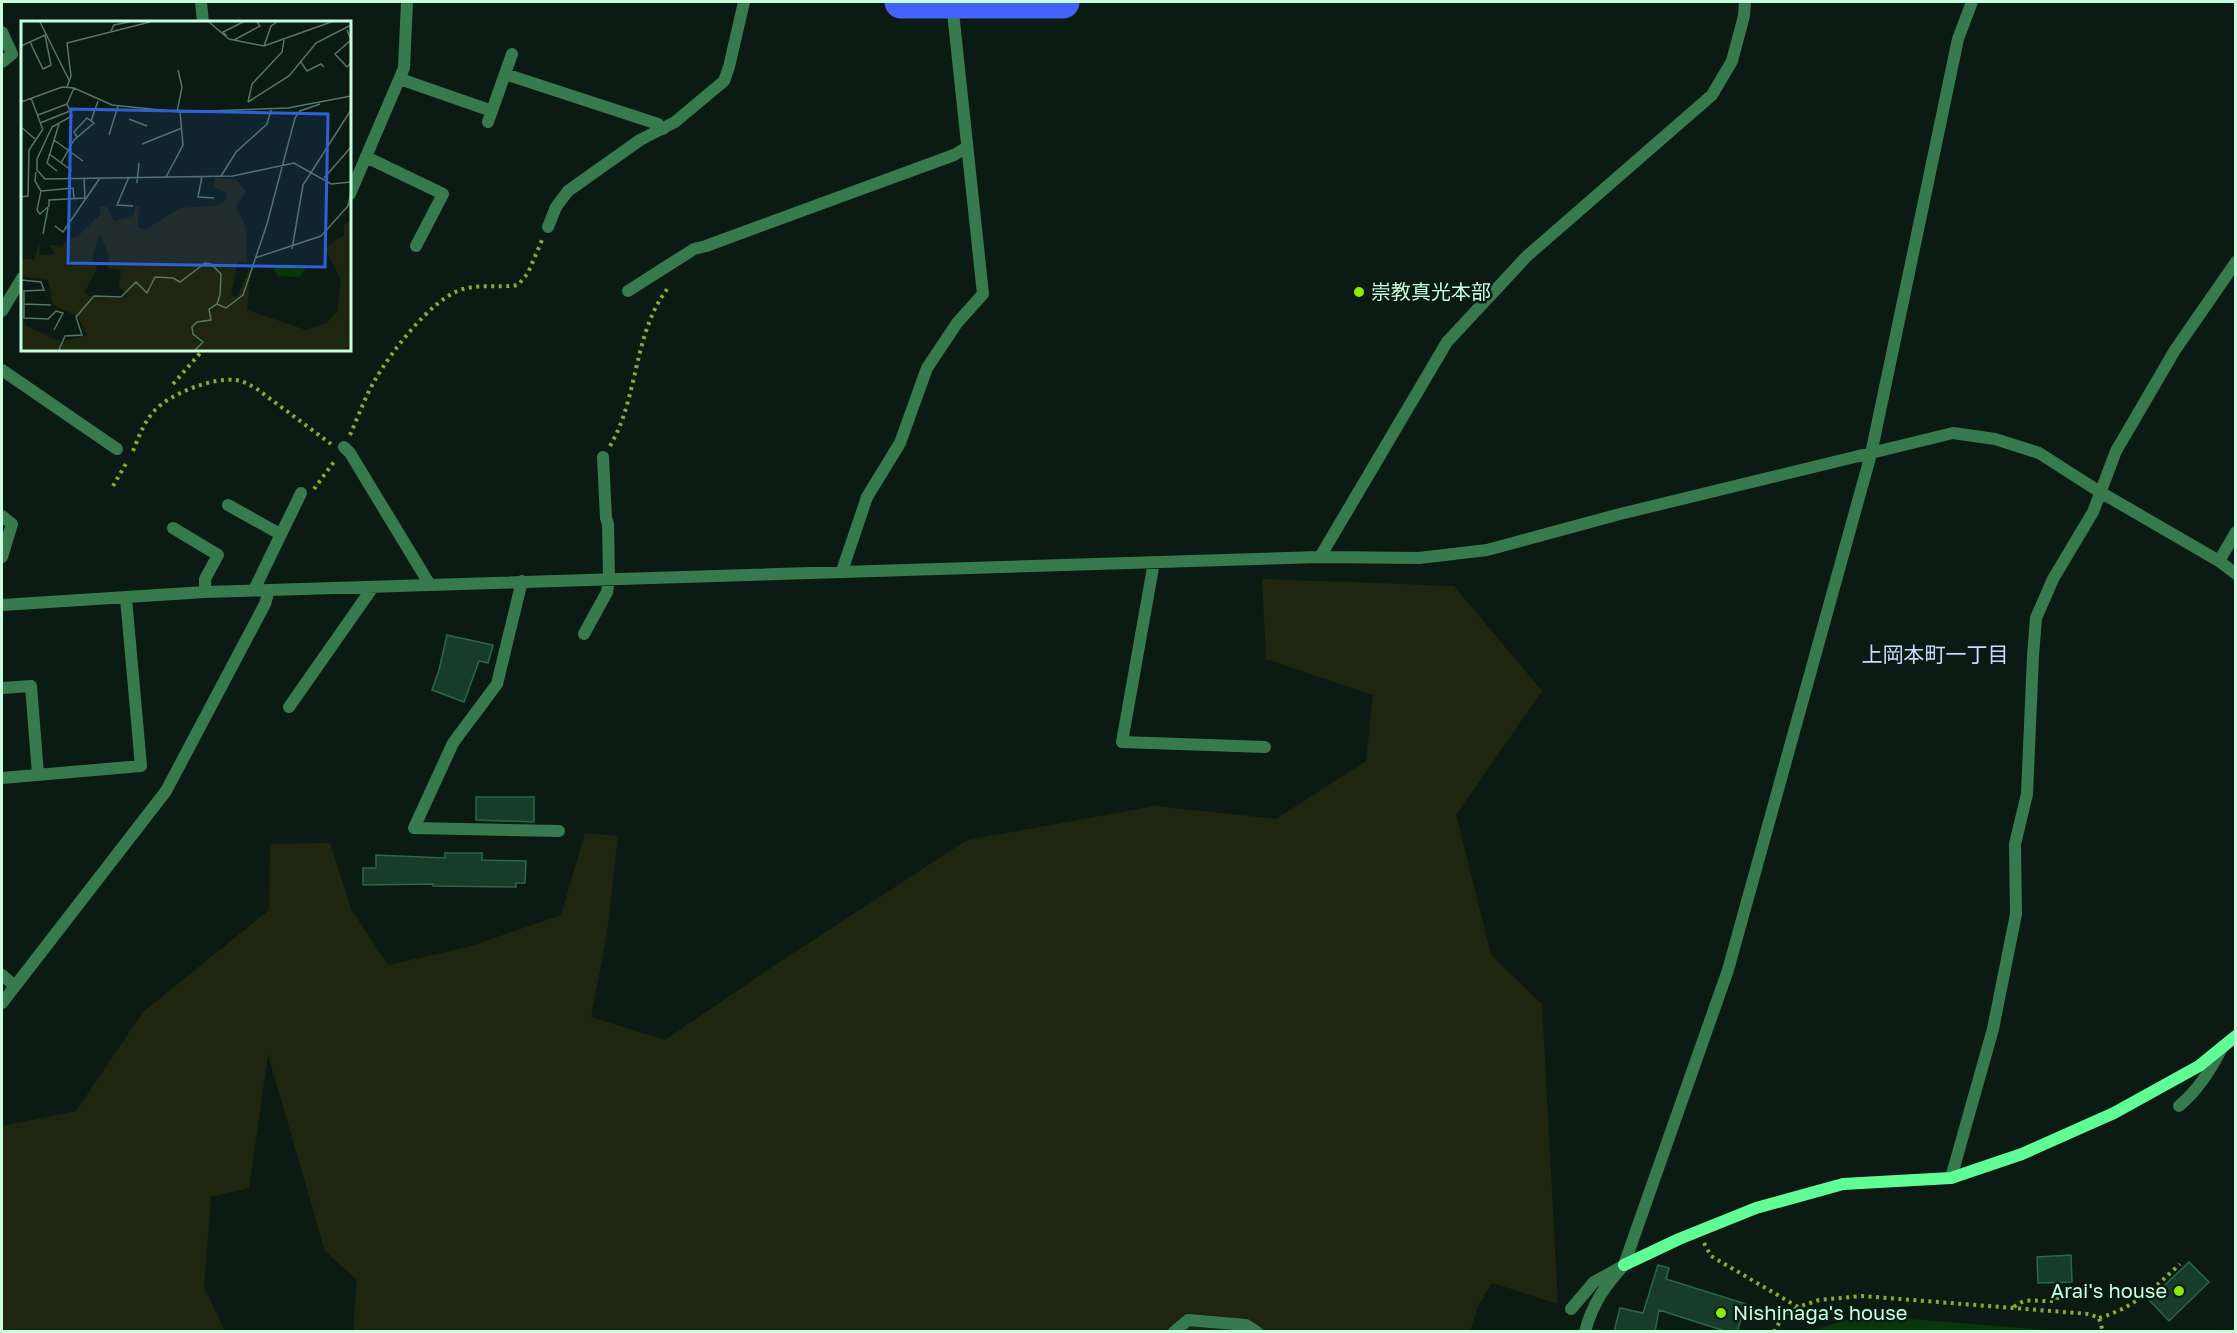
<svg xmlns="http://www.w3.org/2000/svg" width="2237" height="1333" font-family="'Golos Text','Noto Sans JP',sans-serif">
<rect width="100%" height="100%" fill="#0b1b13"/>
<path fill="#1f250f" d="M 1262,579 L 1454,586 L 1542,691 L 1456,815 L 1491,955 L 1542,1004 L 1558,1304 L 1492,1283 L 1478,1306 L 1470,1332 L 353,1331 L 357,1280 L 325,1251 L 268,1055 L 249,1188 L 211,1197 L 204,1287 L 225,1331 L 2,1332 L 2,1126 L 76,1111 L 143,1012 L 269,910 L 270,844 L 330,843 L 351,909 L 388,965 L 468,947 L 561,915 L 585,833 L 618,836 L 607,934 L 591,1017 L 665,1040 L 772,967 L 967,840 L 1155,806 L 1276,819 L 1366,761 L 1373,695 L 1266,659 Z"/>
<path fill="#0b3609" d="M 1873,1316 L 2058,1331 L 1811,1331 L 1842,1321 Z"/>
<path fill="#183c2a" stroke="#2a6749" stroke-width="1.5" d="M 447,635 L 493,645 L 488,663 L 479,661 L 464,702 L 432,690 L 439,670 Z
M 476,797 L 534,797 L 534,822 L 476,820 Z
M 445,853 L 482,853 L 482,860 L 526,861 L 525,883 L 516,883 L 516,887 L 433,886 L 433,884 L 363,885 L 363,868 L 376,868 L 376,855 L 445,858 Z
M 2071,1255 L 2072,1282 L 2038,1283 L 2037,1257 Z
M 2189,1262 L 2209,1282 L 2169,1321 L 2149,1300 Z
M 1658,1265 L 1669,1268 L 1666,1279 L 1746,1304 L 1737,1332 L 1728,1332 L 1659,1310 L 1655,1332 L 1614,1332 L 1620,1308 L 1643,1313 Z"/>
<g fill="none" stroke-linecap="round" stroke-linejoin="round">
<path stroke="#8baa2f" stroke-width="4" stroke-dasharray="3 4.5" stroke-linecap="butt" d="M 173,384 L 203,350
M 350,435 C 358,417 365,397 375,380 C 391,352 432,298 463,289 C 481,284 500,288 518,285 L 528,273 L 542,240
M 610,446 C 639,397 633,333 668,288
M 133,451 C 139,436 144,422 155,410 C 170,394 213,377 235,380 C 244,381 250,385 257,389 L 331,444
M 113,486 L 128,460
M 314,489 L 336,459
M 1704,1243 L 1711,1256 L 1798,1307 L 1819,1300 L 1862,1296 L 2089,1314 L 2099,1318 L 2103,1332
M 2014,1307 C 2027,1295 2042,1304 2057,1300 L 2059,1287
M 2099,1318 C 2135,1307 2153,1289 2180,1264
M 1774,1332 L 1784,1314 L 1798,1308"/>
<path stroke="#377a4e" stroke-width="12" d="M 548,227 L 556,207 L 568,191 L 640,140 L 675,122 L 724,81 L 729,67 L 744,2
M 344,447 L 350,453 L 430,585
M 2179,1106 C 2198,1090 2210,1071 2222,1048
M 1571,1309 L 1594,1282 L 1623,1266"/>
<path stroke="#377a4e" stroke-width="12" d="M 201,2 L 203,22
M 2,32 L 12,54 L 2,62
M 505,74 L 658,124 L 663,129
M 400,79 L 492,111
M 488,122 L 512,54
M 366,157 L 443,194 L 416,246
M 350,194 L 404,68 L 407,2
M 628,291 L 694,249 L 706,246 L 954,155 L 967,147
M 2,311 L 22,278
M 2,370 L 117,449
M 228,505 L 280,534
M 2,516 L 12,524 L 2,557
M 173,528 L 218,555 L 205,579 L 205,592
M 1320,557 L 1447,342 L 1527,256 L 1712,95 L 1732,61 L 1744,16 L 1745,2
M 2219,561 L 2236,532
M 1154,562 L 1122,742 L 1265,747
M 842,571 L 867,497 L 900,443 L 927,368 L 957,323 L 983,294 L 952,3
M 522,581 L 497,684 L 453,743 L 414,828 L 559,831
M 254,590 L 301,493
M 2,605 L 205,592 L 1320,557 L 1419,558 L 1487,550 L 1620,514 L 1953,433 L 1995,439 L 2039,453 L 2100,492 L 2219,561 L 2236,574
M 584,634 L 607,592 L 609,579 L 608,524 L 606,518 L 603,457
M 2,688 L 31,686 L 38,774
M 289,707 L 373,587
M 2,778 L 141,766 L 126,598
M 2,975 L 15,986
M 2,1003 L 166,791 L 265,604 L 269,590
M 1951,1178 L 1993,1029 L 2016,914 L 2015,844 L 2027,794 L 2033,656 L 2036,618 L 2053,579 L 2093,512 L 2116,451 L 2175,350 L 2236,262
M 1174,1332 L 1188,1320 L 1246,1325 L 1257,1332
M 1585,1332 C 1592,1304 1605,1286 1624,1265 L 1728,970 L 1871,454 L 1958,39 L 1972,2"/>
<path stroke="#60fc95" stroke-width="12" d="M 1624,1265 L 1679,1239 L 1756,1208 L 1843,1184 L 1951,1178 L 2022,1154 L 2114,1113 L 2199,1066 L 2236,1036"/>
<path stroke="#4463fb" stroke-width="33" d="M 901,2 L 1063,2"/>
</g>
<g fill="#8cec05" stroke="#0b1b13" stroke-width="2">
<circle cx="1359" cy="292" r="6"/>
<circle cx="2179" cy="1291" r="6"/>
<circle cx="1721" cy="1313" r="6"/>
</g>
<g text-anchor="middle" stroke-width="5" stroke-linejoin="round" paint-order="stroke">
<g font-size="20" fill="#c7fede" stroke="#0b1b13" text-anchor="start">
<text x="1371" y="299">崇教真光本部</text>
<text x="2167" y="1298" text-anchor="end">Arai's house</text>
<text x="1733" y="1320">Nishinaga's house</text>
</g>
<g font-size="21" fill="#c9dafe" stroke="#0b1b13">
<text x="1935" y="662">上岡本町一丁目</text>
</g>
</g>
<g transform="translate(21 21)">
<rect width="330" height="330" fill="#0b1b13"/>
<path d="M 193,157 L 215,159 L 225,171 L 215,185 L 225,207 L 226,241 L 217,241 L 210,274 L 216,276 L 230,243 L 226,289 L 285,309 L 305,302 L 316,291 L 320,259 L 304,227 L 323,214 L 323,204 L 330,198 L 330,329 L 0,329 L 0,265 L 4,304 L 40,321 L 66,314 L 56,295 L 32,284 L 27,259 L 0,255 L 0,237 L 13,239 L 19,221 L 18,234 L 31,234 L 34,231 L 27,224 L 41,225 L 46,218 L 56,216 L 79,194 L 79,186 L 86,186 L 93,200 L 112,195 L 115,185 L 119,186 L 116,206 L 124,209 L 159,187 L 195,185 L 205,179 L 206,171 L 194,167 ZM 79,212 L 88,236 L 87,248 L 100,249 L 98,266 L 107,275 L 100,278 L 68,275 L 64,271 L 76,248 L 71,237 Z" fill="#1f250f" fill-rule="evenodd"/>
<path d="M 262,243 L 283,245 L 285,247 L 278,256 L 257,255 L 253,248 Z" fill="#0b3609"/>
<path fill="none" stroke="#567664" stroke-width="1.5" d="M 19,1 L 48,59M 188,1 L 208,18 L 243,25 L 310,1M 326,9 L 330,19 L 314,33 L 326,46 L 330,42M 90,10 L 93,4 L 108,1M 206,15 L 202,11 L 222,1M 213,19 L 239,5 L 236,1M 0,25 L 24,14 L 30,44 L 22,48 L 9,21M 243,25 L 250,5 L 256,1M 279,40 L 286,50 L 300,43 L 303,46M 46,66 L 50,55 L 46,22 L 129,1M 53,67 L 46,83 L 51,95 L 31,106 L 16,138 L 16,149 L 24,158 L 212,155 L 273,142 L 310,163 L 330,161M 10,77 L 22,109M 0,81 L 41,66 L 53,67 L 91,84 L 159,91 L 267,87 L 330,75M 227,81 L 268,55 L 295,22 L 330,4M 227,81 L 231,63 L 261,31 L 263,19M 156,91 L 161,66 L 157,49M 17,94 L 46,83M 108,98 L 126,105M 70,100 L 77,80M 19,102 L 49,90M 0,106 L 14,118M 88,114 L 97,85M 33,119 L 62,140M 121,123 L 161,107M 28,133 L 50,149 L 47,158M 40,142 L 53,119 L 73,102 L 66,97 L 53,111 L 56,116M 36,150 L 26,142 L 38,103M 15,151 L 14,160 L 20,170 L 16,189 L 19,193 L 28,185 L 28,179 L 64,177 L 63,157M 181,155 L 177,176 L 193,177M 200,155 L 215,131 L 246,103 L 250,89M 108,156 L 96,184 L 112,185M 145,156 L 162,124 L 159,91M 303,157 L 330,126M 116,162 L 118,142M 20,170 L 52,167 L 53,177M 0,176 L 7,175 L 8,129 L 22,108M 34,205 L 42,211 L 79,157M 22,213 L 27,187M 271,228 L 282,164 L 330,89M 234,237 L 300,215 L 327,185 L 330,171M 0,259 L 20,261 L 23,269 L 3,270 L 3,297 L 27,298 L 35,290 L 42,292 L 33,309M 3,283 L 30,284M 196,283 L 205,287 L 222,274 L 246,203 L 274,97 L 279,90 L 299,83M 38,329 L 44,315 L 61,314 L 55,296 L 73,275 L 100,276 L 115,261 L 126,272 L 134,256 L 152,257 L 159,261 L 184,242 L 190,243 L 200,253 L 199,274 L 196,283 L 188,288 L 190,299 L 176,301 L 171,306 L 172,313 L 182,321 L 174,329"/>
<path fill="#2e60d9" fill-opacity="0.15" stroke="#2e60d9" stroke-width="3" d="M 50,88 L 307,93 L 304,246 L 47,242 Z"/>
<rect width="330" height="330" fill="none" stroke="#c7fede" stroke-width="3"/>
</g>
<rect width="2237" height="1333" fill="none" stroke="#c7fede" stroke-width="6"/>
</svg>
